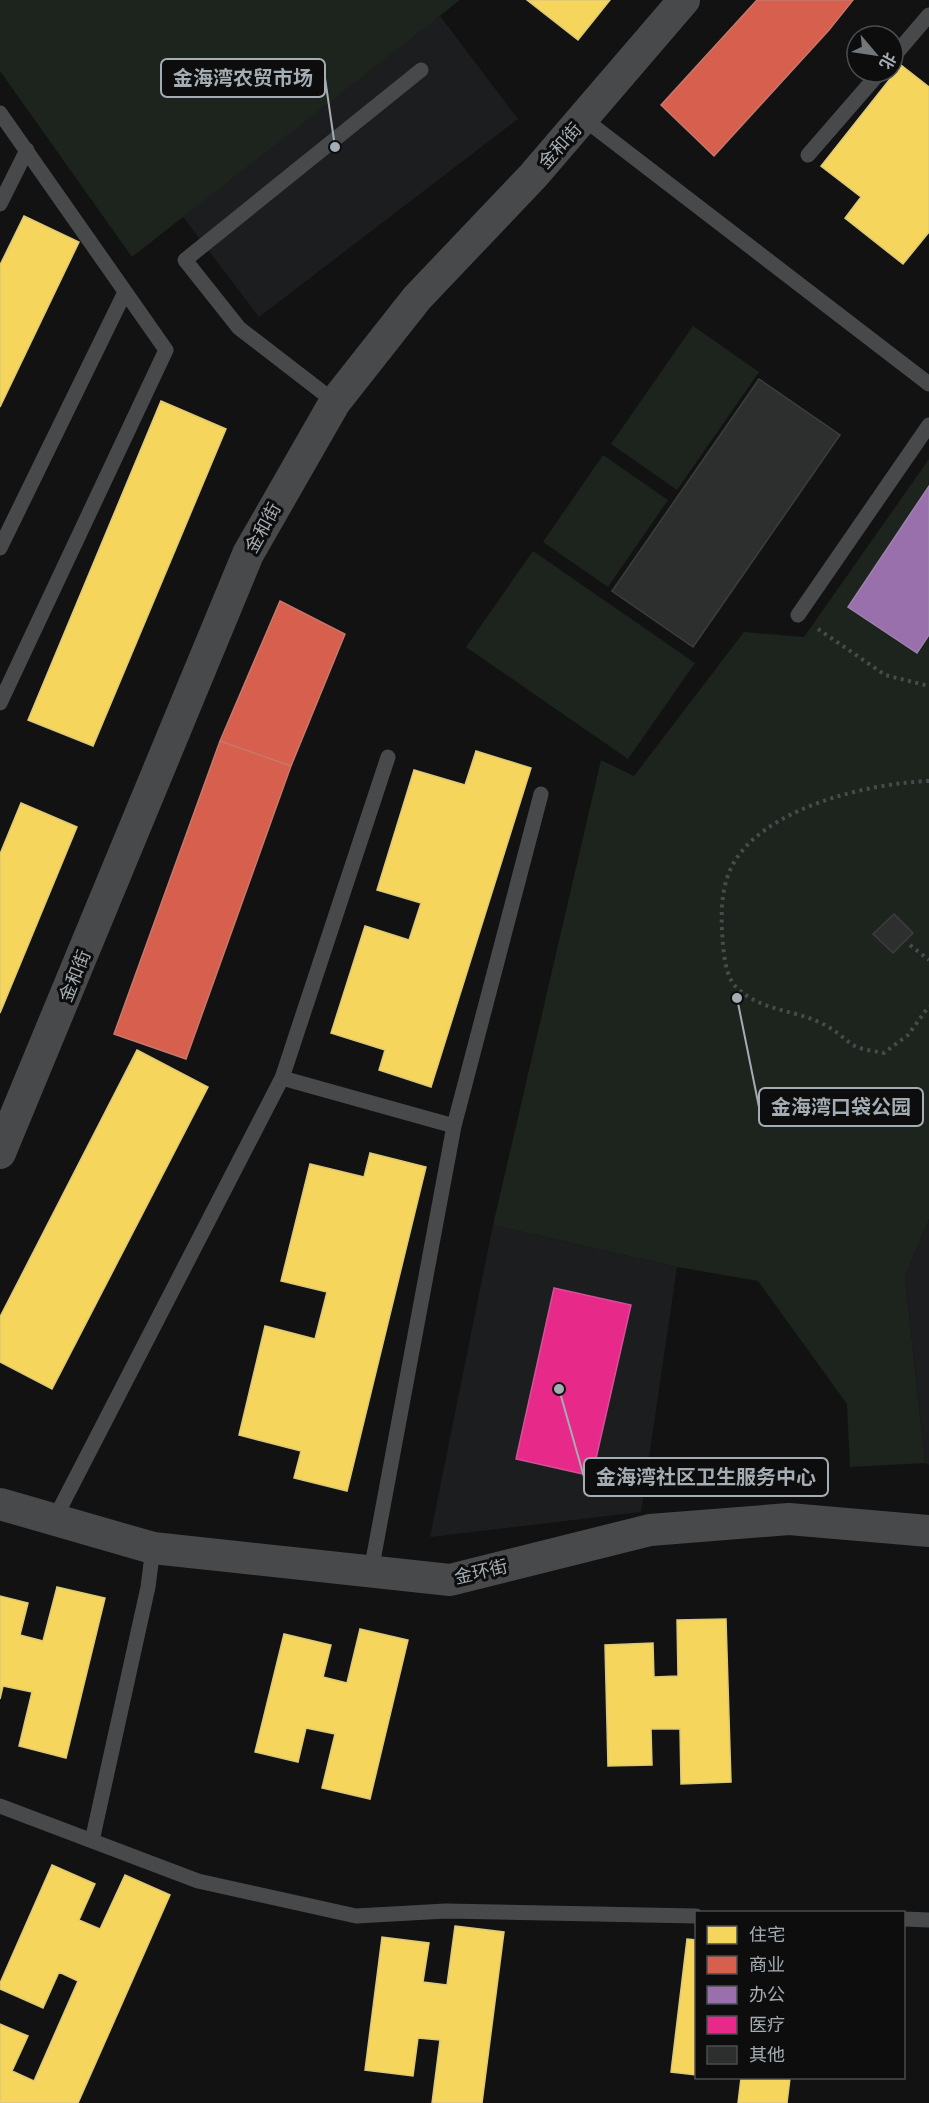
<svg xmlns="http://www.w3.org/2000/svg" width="929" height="2103" font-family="Inter,'Noto Sans SC',sans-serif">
<rect width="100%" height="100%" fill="#121213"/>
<path fill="#1c1d1e" d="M 428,0 L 518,119 L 259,317 L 152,176 Z
M 929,1219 L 929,1465 L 925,1463 L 905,1277 Z
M 493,1225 L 677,1267 L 641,1512 L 430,1537 Z"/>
<path fill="#1d231d" d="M 0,0 L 460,0 L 132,257 L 0,71 Z
M 693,326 L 759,372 L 677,490 L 611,444 Z
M 603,455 L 668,500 L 608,587 L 543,542 Z
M 929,459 L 929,1219 L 905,1277 L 925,1463 L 850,1467 L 847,1404 L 758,1281 L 677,1267 L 493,1225 L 601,760 L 634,776 L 744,632 L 804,637 Z
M 533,551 L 695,663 L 628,759 L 466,647 Z"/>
<path fill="#f6d55c" stroke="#ddc976" stroke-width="1.5" d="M 527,0 L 610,0 L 578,40 Z
M 901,65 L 929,87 L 929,232 L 903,264 L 845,218 L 861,197 L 821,166 Z
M 24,216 L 79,242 L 0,407 L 0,265 Z
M 161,401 L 226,429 L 93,746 L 28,720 Z
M 476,751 L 531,768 L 431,1087 L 379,1070 L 385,1050 L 331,1033 L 365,926 L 409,940 L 421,903 L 377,890 L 414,770 L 465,785 Z
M 21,803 L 77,827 L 0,1013 L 0,854 Z
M 137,1050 L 208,1087 L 52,1389 L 0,1362 L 0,1317 Z
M 370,1153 L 426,1167 L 347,1491 L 294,1478 L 301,1451 L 239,1435 L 265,1326 L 315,1339 L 327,1292 L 281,1281 L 310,1164 L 364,1177 Z
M 57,1587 L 105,1598 L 66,1758 L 19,1746 L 32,1692 L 3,1686 L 0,1699 L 0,1596 L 28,1603 L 20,1635 L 43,1641 Z
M 726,1619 L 731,1782 L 681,1784 L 680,1729 L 651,1729 L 652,1765 L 608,1766 L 605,1645 L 653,1643 L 654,1677 L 678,1676 L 677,1620 Z
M 360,1629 L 408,1640 L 370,1799 L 322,1788 L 335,1734 L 306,1728 L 298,1762 L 255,1752 L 284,1634 L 331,1645 L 323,1677 L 347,1683 Z
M 52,1865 L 95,1884 L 79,1920 L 100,1929 L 125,1875 L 170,1895 L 78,2103 L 0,2103 L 0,2024 L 28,2036 L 12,2071 L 34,2081 L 78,1981 L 59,1972 L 43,2008 L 0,1989 L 0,1983 Z
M 455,1926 L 504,1932 L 482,2103 L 432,2103 L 440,2040 L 418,2038 L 413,2076 L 365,2070 L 382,1937 L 429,1943 L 423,1982 L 447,1985 Z
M 687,1939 L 696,1940 L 696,2075 L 671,2072 Z
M 741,2078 L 790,2078 L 787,2103 L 738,2103 Z"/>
<path fill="#d6604d" stroke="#c7776c" stroke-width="1.5" d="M 757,0 L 853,0 L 829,30 L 714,156 L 661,105 Z
M 280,601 L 345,634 L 291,766 L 220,741 Z
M 220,741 L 291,766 L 186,1059 L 114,1034 Z"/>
<path fill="#9970ab" stroke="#9c82ad" stroke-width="1.5" d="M 929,486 L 929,635 L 917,653 L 848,607 Z"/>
<path fill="#e7298a" stroke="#d35196" stroke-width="1.5" d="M 554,1288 L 631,1305 L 592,1476 L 516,1459 Z"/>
<path fill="#2d2e2e" stroke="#3b3d3f" stroke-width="1.5" d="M 759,379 L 840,435 L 693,647 L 612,591 Z
M 894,914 L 913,933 L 893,953 L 873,934 Z"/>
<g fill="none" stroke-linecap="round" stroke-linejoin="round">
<path stroke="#484b4d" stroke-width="4" stroke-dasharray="3 4.5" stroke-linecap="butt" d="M 818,629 L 885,675 L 929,686
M 929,781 C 869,783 760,808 731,868 C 722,887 721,909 722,930 C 723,946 724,975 736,987 C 760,1011 793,1009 823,1024 C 834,1029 843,1038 853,1045 C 862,1050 874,1051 884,1053 L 908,1035 L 929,1006
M 910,945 L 929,960"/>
<path stroke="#47494b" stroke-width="15" d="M 893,57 L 929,15
M 0,113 L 166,350 L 0,703
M 584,119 L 929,384
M 808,155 L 880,72
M 0,204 L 27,150
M 335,402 L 239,328 L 185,260 L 421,70
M 0,548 L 125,292
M 798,615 L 929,425
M 282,1078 L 454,1126
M 54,1520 L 282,1078 L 388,757
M 371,1571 L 454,1126 L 541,794
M 0,1806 L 198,1881 L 356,1916 L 446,1911 L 696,1916
M 92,1841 L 148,1587 L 153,1548
M 904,1919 L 929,1920"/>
<path stroke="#47494b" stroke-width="32" d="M 0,1153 L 248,554 L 335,402 L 417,298 L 533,176 L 684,0
M 0,1504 L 153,1548 L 450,1580 L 650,1530 L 789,1519 L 929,1531"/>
</g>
<g text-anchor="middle" stroke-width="6" stroke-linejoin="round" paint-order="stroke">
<g font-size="18" fill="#a4adb3" stroke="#0d0d0e">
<text transform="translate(560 146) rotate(-48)" y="6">金和街</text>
<text transform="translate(263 528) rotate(-61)" y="6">金和街</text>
<text transform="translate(75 976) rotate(-68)" y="6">金和街</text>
<text transform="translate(481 1572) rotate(-13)" y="6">金环街</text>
</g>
</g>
<path fill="none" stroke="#a4adb3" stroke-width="2" d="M335 147L325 78M737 998L759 1107M559 1389L584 1477"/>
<g fill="#a4adb3" stroke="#0d0d0e" stroke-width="2">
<circle cx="335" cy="147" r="6"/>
<circle cx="737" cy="998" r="6"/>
<circle cx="559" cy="1389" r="6"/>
</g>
<g fill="#0d0d0e" stroke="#a4adb3" stroke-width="2">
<rect x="161" y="59" width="164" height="38" rx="6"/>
<rect x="759" y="1088" width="164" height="38" rx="6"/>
<rect x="584" y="1458" width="244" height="38" rx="6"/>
</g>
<g font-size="20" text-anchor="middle" font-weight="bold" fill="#a4adb3">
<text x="243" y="85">金海湾农贸市场</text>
<text x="841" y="1114">金海湾口袋公园</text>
<text x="706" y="1484">金海湾社区卫生服务中心</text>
</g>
<rect x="695" y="1911" width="210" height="168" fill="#0d0d0e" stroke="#494d50" stroke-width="1.5"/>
<rect x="707" y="1926" width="30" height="18" fill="#f6d55c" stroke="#494d50" stroke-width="1.5"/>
<text x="749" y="1941" font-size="18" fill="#a4adb3">住宅</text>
<rect x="707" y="1956" width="30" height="18" fill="#d6604d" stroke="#494d50" stroke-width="1.5"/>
<text x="749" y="1971" font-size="18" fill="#a4adb3">商业</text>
<rect x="707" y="1986" width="30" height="18" fill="#9970ab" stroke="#494d50" stroke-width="1.5"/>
<text x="749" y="2001" font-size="18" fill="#a4adb3">办公</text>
<rect x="707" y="2016" width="30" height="18" fill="#e7298a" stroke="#494d50" stroke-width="1.5"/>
<text x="749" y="2031" font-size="18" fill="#a4adb3">医疗</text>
<rect x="707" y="2046" width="30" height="18" fill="#2d2e2e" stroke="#494d50" stroke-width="1.5"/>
<text x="749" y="2061" font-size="18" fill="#a4adb3">其他</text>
<g transform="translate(875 54) rotate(119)"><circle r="28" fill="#0d0d0e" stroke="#494d50" stroke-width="1.5"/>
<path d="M0-4.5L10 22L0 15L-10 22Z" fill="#71777b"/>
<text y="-9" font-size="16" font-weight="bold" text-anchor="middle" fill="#a4adb3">北</text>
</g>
</svg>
